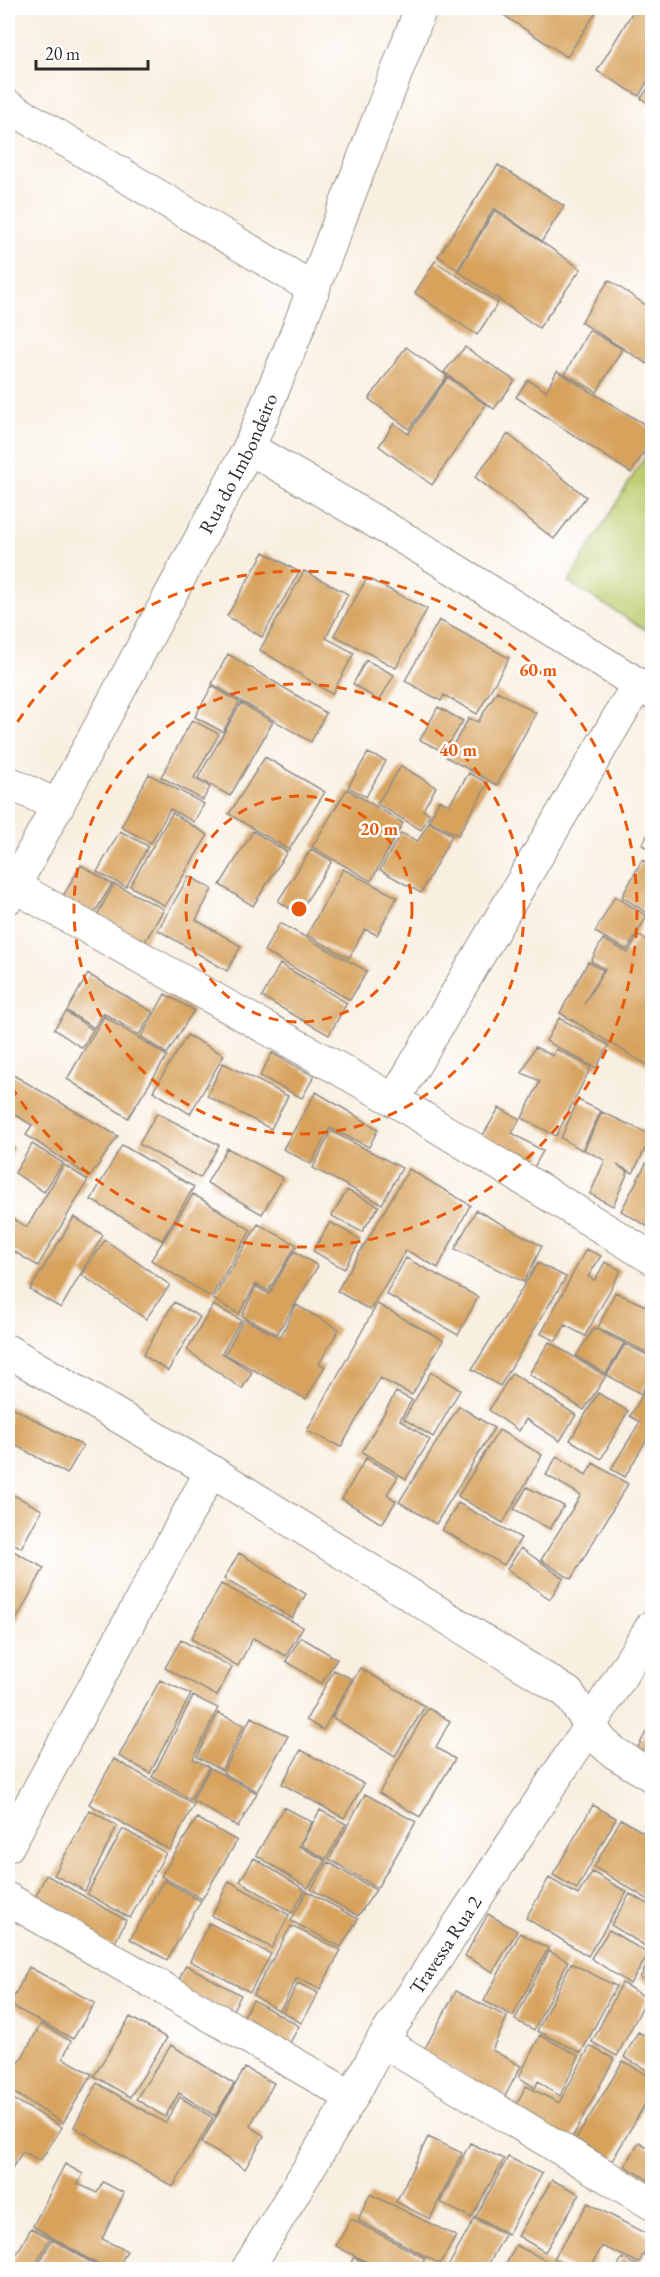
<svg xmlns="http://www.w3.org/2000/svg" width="660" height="2277" font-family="'EB Garamond',serif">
<rect width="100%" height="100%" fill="#fff"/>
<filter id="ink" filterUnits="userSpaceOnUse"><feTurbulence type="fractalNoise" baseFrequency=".0167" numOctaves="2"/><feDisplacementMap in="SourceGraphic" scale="12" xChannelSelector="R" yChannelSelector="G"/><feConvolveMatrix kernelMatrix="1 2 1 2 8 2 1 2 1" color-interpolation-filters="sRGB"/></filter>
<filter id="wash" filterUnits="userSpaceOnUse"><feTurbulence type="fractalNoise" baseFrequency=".008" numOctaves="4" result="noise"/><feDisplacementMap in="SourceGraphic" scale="24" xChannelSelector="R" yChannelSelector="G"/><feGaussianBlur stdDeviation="1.35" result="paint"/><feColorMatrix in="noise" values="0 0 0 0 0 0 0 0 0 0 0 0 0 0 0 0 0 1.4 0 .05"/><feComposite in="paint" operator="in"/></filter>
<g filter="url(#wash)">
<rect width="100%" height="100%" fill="#f8efe0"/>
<path fill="#bdcd70" stroke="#747c4e" stroke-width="1.5" d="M 652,445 L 652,634 L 568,582 Z"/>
<g id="blocks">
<path fill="#d7a25c" d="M 493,8 L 599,8 L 567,57 Z
M 635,8 L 652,8 L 652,73 L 639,96 L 597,71 Z
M 652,83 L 652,106 L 641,98 Z
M 498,165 L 564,206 L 542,241 L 494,208 L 458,270 L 438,256 Z
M 495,210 L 581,269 L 539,328 L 458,271 Z
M 435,261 L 498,303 L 477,335 L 415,293 Z
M 609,280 L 650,308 L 652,304 L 652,367 L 581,322 Z
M 589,330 L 622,349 L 597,392 L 565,374 Z
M 406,347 L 447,376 L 409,429 L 369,399 Z
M 465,347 L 515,381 L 494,409 L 444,372 Z
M 557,371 L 652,429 L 652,439 L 631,473 L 516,397 L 528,380 L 546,391 Z
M 448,377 L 486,405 L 432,485 L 379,446 L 394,423 L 408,434 Z
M 508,434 L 586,497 L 554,539 L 475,477 Z
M 264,552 L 299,572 L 262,637 L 227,616 Z
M 304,571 L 348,594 L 326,638 L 354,653 L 332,694 L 260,650 Z
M 367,578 L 427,609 L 396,668 L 334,635 Z
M 439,620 L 509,658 L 477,714 L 444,695 L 441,701 L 405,681 Z
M 228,654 L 326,713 L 311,742 L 212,684 Z
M 366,660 L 394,675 L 379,701 L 353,684 Z
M 212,686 L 239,702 L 223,732 L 195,717 Z
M 497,691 L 536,713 L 497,785 L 446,757 L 469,718 L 478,722 Z
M 241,703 L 273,722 L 230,796 L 198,778 Z
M 438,707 L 463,721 L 444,752 L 420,740 Z
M 192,720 L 219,734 L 194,778 L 210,787 L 203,800 L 161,777 Z
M 368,753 L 386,761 L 366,797 L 348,787 Z
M 265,757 L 325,792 L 289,850 L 229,814 Z
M 401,766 L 436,787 L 423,810 L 430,814 L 421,830 L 377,804 Z
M 469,773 L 488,783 L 458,835 L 429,821 L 439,800 L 449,805 Z
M 149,774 L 204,804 L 194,822 L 170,809 L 151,843 L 121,827 Z
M 347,789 L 403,823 L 371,881 L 312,847 Z
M 172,813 L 208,835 L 165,906 L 130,886 Z
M 429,822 L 452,835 L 421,893 L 380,870 L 401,833 L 418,841 Z
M 652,827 L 652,851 L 642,845 Z
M 120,831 L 148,846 L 126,887 L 97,872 Z
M 253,831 L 287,852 L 253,906 L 220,885 Z
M 311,849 L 332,861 L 298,914 L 278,901 Z
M 642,860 L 652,865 L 652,916 L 622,897 Z
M 81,865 L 112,884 L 89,922 L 59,903 Z
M 343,869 L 397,897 L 377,935 L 365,929 L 349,958 L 307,935 Z
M 189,876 L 212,889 L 196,920 L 241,946 L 227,971 L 158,930 Z
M 114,884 L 164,909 L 142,947 L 94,921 Z
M 615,896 L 647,916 L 627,950 L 595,932 Z
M 280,923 L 367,971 L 350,1000 L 264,951 Z
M 638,935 L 652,943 L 652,1037 L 648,1044 L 652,1039 L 652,1068 L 560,1013 L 588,962 L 603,970 L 584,1004 L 605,969 L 591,961 L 603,939 L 628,953 Z
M 280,964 L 347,1003 L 329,1035 L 262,997 Z
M 88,974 L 153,1012 L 139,1035 L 104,1013 L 94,1028 L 67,1011 Z
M 165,994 L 194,1010 L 167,1054 L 141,1037 Z
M 66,1012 L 93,1030 L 82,1048 L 54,1029 Z
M 104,1016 L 167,1056 L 128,1118 L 67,1079 Z
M 559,1018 L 609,1045 L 596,1068 L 546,1041 Z
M 187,1035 L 224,1055 L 190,1114 L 153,1091 Z
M 535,1047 L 553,1056 L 556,1049 L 591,1067 L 556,1136 L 522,1118 L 540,1081 L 522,1073 Z
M 272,1053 L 314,1076 L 302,1098 L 260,1076 Z
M 223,1063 L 288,1096 L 271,1129 L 207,1096 Z
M 8,1072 L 118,1136 L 90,1177 L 26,1135 L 32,1125 L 8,1110 Z
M 316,1092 L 378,1129 L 369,1147 L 330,1128 L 311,1164 L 283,1149 Z
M 578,1100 L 601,1111 L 582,1150 L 561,1138 Z
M 499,1108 L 520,1119 L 512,1133 L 543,1151 L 528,1178 L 476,1147 Z
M 602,1112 L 652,1135 L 633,1173 L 617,1165 L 628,1172 L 613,1206 L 590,1194 L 605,1160 L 584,1150 Z
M 157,1113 L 219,1145 L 200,1178 L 139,1144 Z
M 331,1131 L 402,1168 L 382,1204 L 313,1168 Z
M 8,1144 L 14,1148 L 8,1160 Z
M 32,1144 L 63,1163 L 44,1192 L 15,1173 Z
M 122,1145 L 194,1187 L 162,1240 L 91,1200 Z
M 227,1148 L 283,1178 L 262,1214 L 207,1183 Z
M 652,1152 L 652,1229 L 621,1211 Z
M 64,1165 L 88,1180 L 38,1266 L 8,1248 L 8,1216 L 27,1227 Z
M 409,1169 L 470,1205 L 438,1268 L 406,1250 L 370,1310 L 337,1291 Z
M 347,1190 L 379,1206 L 362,1232 L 332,1216 Z
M 193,1194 L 251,1230 L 211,1297 L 151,1260 Z
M 476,1210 L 542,1246 L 524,1282 L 455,1249 Z
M 74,1217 L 103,1235 L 61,1308 L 30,1290 Z
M 330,1222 L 361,1240 L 344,1269 L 313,1251 Z
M 258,1224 L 297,1245 L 268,1291 L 256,1284 L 239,1314 L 213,1299 Z
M 105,1240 L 170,1285 L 146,1319 L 82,1275 Z
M 586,1249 L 601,1256 L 588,1277 L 595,1280 L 605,1262 L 621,1270 L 585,1336 L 565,1325 L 556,1341 L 541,1334 Z
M 294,1251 L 318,1266 L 277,1334 L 242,1316 L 256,1286 L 269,1294 Z
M 406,1258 L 478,1297 L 458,1335 L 386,1294 Z
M 538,1263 L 566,1277 L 500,1386 L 472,1369 Z
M 615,1292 L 652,1309 L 652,1355 L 598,1328 Z
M 174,1302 L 200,1317 L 168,1371 L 143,1355 Z
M 377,1304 L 443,1340 L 412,1395 L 380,1378 L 341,1447 L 307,1431 Z
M 213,1305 L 241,1320 L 222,1353 L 252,1372 L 242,1389 L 187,1350 Z
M 296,1305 L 339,1329 L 319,1364 L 325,1366 L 306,1399 L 225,1354 L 244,1319 L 280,1338 Z
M 594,1328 L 624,1343 L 606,1374 L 576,1356 Z
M 549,1342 L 606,1376 L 584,1410 L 529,1374 Z
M 625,1344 L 652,1357 L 652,1375 L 641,1394 L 607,1375 Z
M 431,1372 L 460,1390 L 433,1437 L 404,1419 Z
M 512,1373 L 576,1415 L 560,1441 L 526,1419 L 519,1431 L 489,1410 Z
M 652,1379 L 652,1430 L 625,1477 L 611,1469 L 640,1422 L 630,1416 Z
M 396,1392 L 412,1400 L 400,1420 L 430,1440 L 406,1479 L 362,1452 Z
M 598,1393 L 628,1411 L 601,1459 L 570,1440 Z
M 8,1405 L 83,1446 L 67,1474 L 8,1441 Z
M 459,1406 L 494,1428 L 436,1524 L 399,1502 Z
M 499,1430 L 542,1455 L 503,1523 L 458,1496 Z
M 557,1456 L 586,1475 L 593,1463 L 628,1484 L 571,1579 L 541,1560 L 581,1495 L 546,1475 Z
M 366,1458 L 398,1477 L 387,1494 L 396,1501 L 382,1524 L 342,1499 Z
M 527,1487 L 564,1506 L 550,1529 L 514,1509 Z
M 8,1492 L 42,1510 L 21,1548 L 8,1540 Z
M 458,1503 L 521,1538 L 504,1565 L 442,1530 Z
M 8,1548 L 44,1568 L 8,1635 Z
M 521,1548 L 563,1578 L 550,1599 L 507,1569 Z
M 239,1553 L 306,1594 L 292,1618 L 224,1579 Z
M 221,1584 L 303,1627 L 286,1656 L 253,1638 L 238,1666 L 191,1639 Z
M 301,1637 L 337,1659 L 321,1684 L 286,1661 Z
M 181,1640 L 232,1667 L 217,1696 L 165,1668 Z
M 360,1668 L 425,1706 L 395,1756 L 332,1717 Z
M 334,1670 L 352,1679 L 323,1730 L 306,1720 Z
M 160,1680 L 191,1694 L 150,1773 L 119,1756 Z
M 193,1696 L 218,1708 L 193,1759 L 209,1767 L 190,1799 L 152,1777 Z
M 428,1708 L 450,1721 L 436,1747 L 455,1759 L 420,1817 L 379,1793 Z
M 218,1713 L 244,1725 L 222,1770 L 197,1757 Z
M 251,1717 L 288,1736 L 257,1791 L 223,1773 Z
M 652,1721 L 652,1763 L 635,1753 Z
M 301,1750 L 364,1784 L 344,1818 L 282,1784 Z
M 114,1759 L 194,1804 L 170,1850 L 89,1804 Z
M 210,1768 L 257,1793 L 238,1827 L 192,1800 Z
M 365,1794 L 416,1822 L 377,1888 L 329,1859 Z
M 593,1805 L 616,1818 L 577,1889 L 553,1875 Z
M 284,1807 L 312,1822 L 299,1846 L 326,1861 L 308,1888 L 256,1855 Z
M 90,1810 L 117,1826 L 85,1891 L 54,1875 Z
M 320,1810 L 346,1824 L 326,1859 L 301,1845 Z
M 197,1818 L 237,1841 L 202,1899 L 161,1876 Z
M 621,1819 L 652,1838 L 652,1902 L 594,1867 Z
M 123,1829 L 166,1853 L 130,1918 L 87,1894 Z
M 254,1858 L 305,1890 L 292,1913 L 240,1881 Z
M 328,1862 L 376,1890 L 358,1916 L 311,1889 Z
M 592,1872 L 627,1892 L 588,1956 L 526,1918 L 549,1878 L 578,1895 Z
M 46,1875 L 126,1920 L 113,1947 L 32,1904 Z
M 164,1880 L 201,1901 L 167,1960 L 130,1939 Z
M 229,1881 L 289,1915 L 272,1948 L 212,1916 Z
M 307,1891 L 358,1919 L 341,1947 L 291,1921 Z
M 630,1894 L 652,1906 L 652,1946 L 650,1949 L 611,1925 Z
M 488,1914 L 517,1931 L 493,1972 L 465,1956 Z
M 209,1923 L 271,1954 L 250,1992 L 190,1961 Z
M 291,1926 L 341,1950 L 320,1989 L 297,1978 L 280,2011 L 253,1995 Z
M 609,1930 L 649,1954 L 630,1984 L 591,1958 Z
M 520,1933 L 548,1948 L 513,2016 L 484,2001 Z
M 549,1951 L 568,1961 L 534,2030 L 515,2020 Z
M 652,1955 L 652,1985 L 640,1978 Z
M 571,1963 L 616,1986 L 581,2053 L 537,2031 Z
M 186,1965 L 241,1995 L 230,2015 L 176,1986 Z
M 29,1967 L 95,2003 L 73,2039 L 10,2005 Z
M 298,1983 L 318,1993 L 301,2023 L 283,2012 Z
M 622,1983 L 647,1998 L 617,2056 L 592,2042 Z
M 456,1991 L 507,2017 L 492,2050 L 521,2066 L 504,2098 L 423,2052 Z
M 253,2000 L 299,2026 L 286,2050 L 241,2021 Z
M 130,2017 L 167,2038 L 130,2097 L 94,2076 Z
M 41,2024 L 71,2041 L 63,2058 L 92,2074 L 63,2123 L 8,2089 L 8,2082 Z
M 638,2032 L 652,2039 L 652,2073 L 624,2057 Z
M 540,2035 L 579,2056 L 560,2096 L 538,2081 L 535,2088 L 519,2077 Z
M 171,2045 L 234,2084 L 215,2116 L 179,2093 L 165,2117 L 136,2099 Z
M 590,2046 L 614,2059 L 571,2140 L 513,2111 L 526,2086 L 559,2103 Z
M 623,2061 L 652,2078 L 652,2092 L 612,2161 L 576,2139 Z
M 245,2068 L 274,2083 L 250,2126 L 264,2136 L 245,2169 L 201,2143 Z
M 97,2083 L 165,2123 L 180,2097 L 213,2118 L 173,2187 L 74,2127 Z
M 8,2096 L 62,2127 L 40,2161 L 23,2151 L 8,2174 Z
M 428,2137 L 462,2153 L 430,2219 L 396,2202 Z
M 639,2142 L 652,2150 L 652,2182 L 625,2166 Z
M 470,2143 L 504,2159 L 471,2218 L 440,2202 Z
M 508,2157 L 542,2174 L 508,2234 L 476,2217 Z
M 65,2164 L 83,2174 L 78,2184 L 97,2193 L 103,2182 L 124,2193 L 102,2239 L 127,2251 L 117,2270 L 107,2270 L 33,2226 Z
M 552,2180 L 580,2194 L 545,2252 L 518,2236 Z
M 370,2194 L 456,2236 L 440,2264 L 358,2220 Z
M 588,2203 L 652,2237 L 639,2263 L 602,2246 L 590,2270 L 574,2270 L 554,2258 Z
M 475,2218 L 505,2235 L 485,2270 L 446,2270 Z
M 351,2219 L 425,2258 L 419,2270 L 382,2270 L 336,2246 Z
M 31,2228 L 50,2238 L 33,2270 L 8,2270 Z
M 52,2239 L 104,2270 L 36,2270 Z
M 516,2245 L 564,2270 L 503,2270 Z
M 652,2254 L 652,2270 L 616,2270 L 622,2258 L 644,2269 Z
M 354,2257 L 378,2270 L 347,2270 Z"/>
</g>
</g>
<g filter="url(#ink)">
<use href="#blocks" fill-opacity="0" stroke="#928d86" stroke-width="1.5"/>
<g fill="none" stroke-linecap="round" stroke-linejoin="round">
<defs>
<g id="minor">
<path d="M 8,106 L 314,289"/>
<path d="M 249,448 L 427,552 L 652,693"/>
<path d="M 8,782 L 58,806"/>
<path d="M 14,886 L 394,1100 L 652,1258"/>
<path id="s1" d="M 8,898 L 249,448 L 294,339 L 421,8"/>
<path d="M 394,1100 L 638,684"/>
<path d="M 8,1351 L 211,1471 L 568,1693 L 602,1742 L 615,1753 L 652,1776"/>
<path d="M 8,1846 L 211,1471"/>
<path d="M 8,1899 L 352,2097"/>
<path d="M 382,2041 L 652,2204"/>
<path id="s2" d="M 247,2270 L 352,2097 L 382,2041 L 591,1724 L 652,1626"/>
</g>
</defs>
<use href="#minor" stroke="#928d86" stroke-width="34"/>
<use href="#minor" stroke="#fff" stroke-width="32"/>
</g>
</g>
<g fill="none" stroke="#e8590c" stroke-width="3" stroke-dasharray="10 8">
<circle cx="299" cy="909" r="113"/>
<circle cx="299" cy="909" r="225"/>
<path d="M8 737A338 338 0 1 1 8 1081"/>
</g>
<g text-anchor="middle" stroke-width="5" stroke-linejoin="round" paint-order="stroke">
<g font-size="20" fill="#2b2b2b" stroke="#fff">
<text dy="7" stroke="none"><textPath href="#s1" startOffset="492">Rua do Imbondeiro</textPath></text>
<text dy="7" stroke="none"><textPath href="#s2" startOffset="381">Travessa Rua 2</textPath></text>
</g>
</g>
<circle cx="299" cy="909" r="9" fill="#e8590c" stroke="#fff" stroke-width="3"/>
<g font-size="18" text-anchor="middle" font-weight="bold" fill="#e8590c" stroke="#fff" stroke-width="5" stroke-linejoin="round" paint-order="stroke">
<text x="538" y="676">60 m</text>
<text x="458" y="756">40 m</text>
<text x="379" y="835">20 m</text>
</g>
<rect width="660" height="2277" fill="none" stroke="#fff" stroke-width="30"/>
<path d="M36 60v9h112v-9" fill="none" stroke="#2b2b2b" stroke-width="3"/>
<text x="45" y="60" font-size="18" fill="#2b2b2b" stroke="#ffffff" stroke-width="4.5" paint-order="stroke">20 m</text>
</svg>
